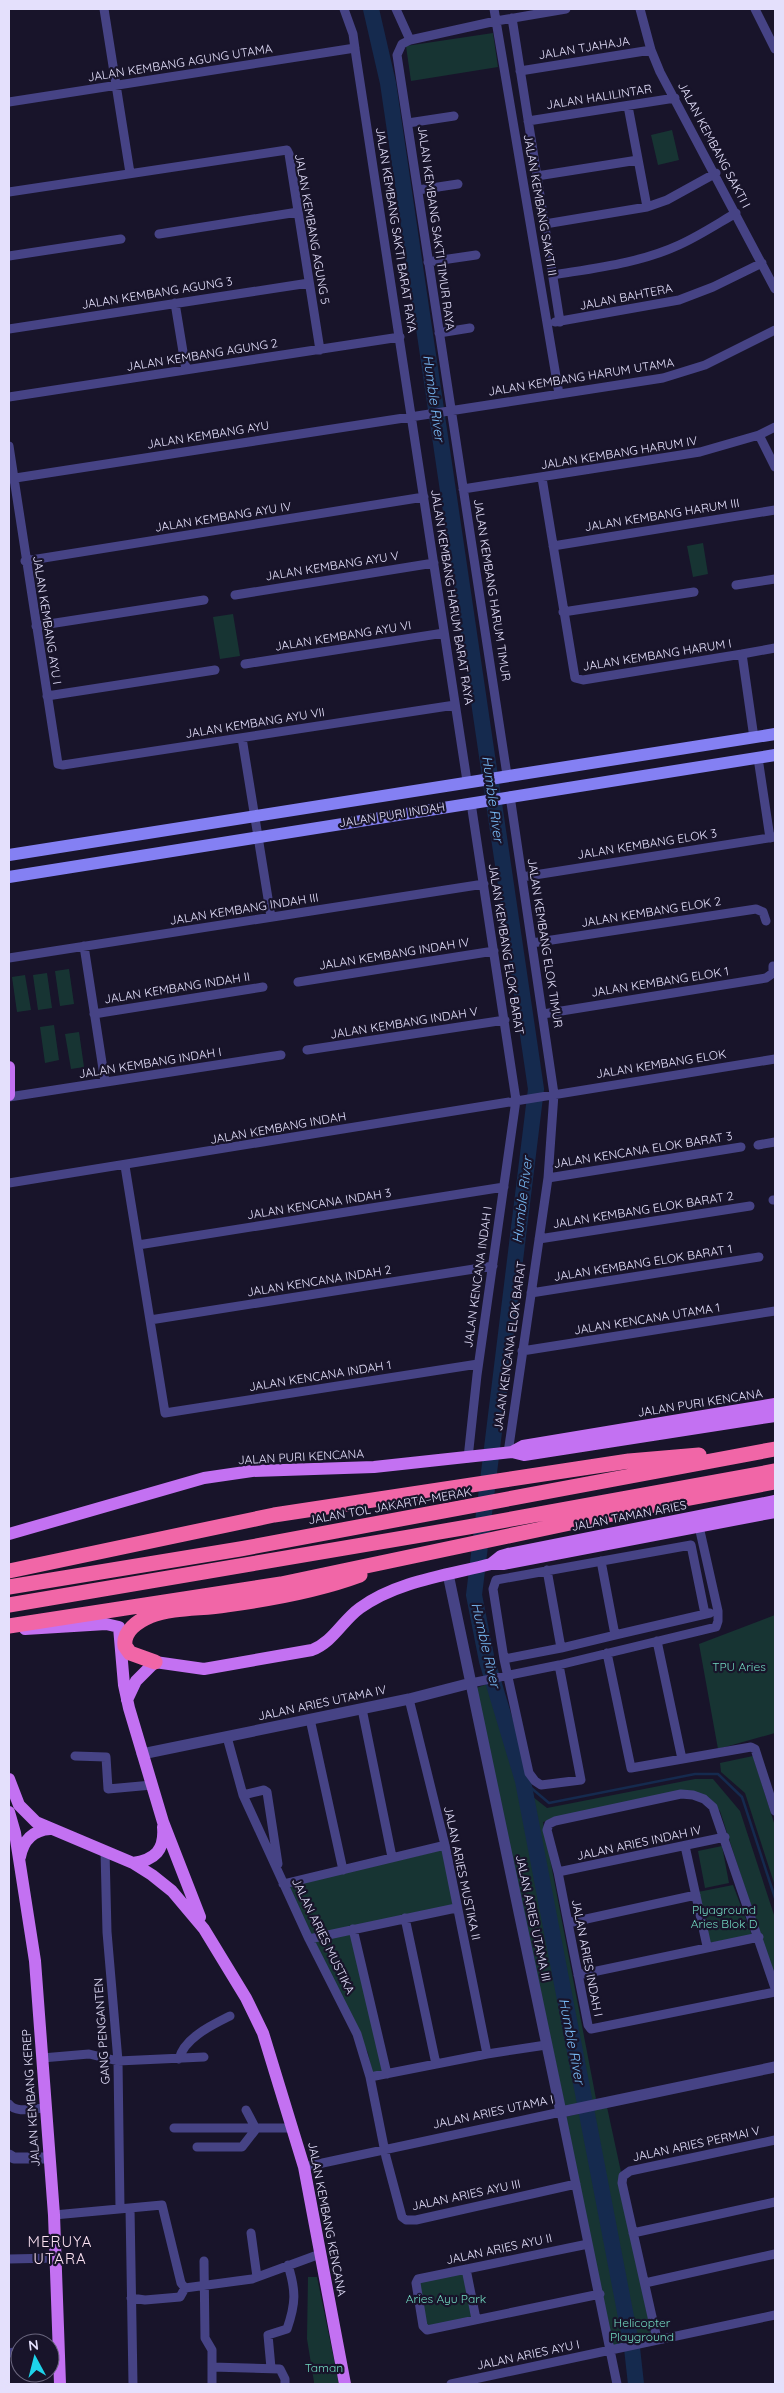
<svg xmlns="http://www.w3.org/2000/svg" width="784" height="2393" font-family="Quicksand,sans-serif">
<rect width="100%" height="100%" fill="#18142a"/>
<path fill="#173433" d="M 493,33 L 498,67 L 411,81 L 406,46 Z
M 672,130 L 679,160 L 658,165 L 651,135 Z
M 703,543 L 708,574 L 693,577 L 687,546 Z
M 233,614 L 240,656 L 220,659 L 213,617 Z
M 69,969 L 74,1004 L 60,1006 L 55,971 Z
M 47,973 L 52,1008 L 38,1010 L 33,975 Z
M 25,975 L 31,1010 L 17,1012 L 12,977 Z
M 54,1025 L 59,1060 L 45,1063 L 40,1027 Z
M 79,1032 L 84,1067 L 71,1069 L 65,1034 Z
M 775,1615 L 775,1733 L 718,1749 L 699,1644 Z
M 490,1683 L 520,1784 L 584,2109 L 566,2111 L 476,1688 Z
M 753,1756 L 775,1826 L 775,1886 L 745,1793 L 721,1772 L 720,1763 Z
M 695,1779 L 713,1779 L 740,1811 L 775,1918 L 775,1981 L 720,1811 L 701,1796 L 677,1793 L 543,1822 L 597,2104 L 590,2106 L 528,1793 L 547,1808 Z
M 722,1846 L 729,1883 L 705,1888 L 698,1851 Z
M 442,1850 L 454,1905 L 309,1935 L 286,1887 Z
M 733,1885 L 752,1935 L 710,1943 L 698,1892 Z
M 354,1933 L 386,2072 L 373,2075 L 368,2053 L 313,1941 Z
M 607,2107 L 657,2339 L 611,2350 L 565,2117 Z
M 465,2270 L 474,2318 L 425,2327 L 418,2280 Z
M 308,2277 L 317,2277 L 339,2384 L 314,2384 L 314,2382 L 307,2339 Z"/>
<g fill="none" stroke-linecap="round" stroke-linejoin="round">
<path stroke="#152a4e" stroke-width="2.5" d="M 523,1781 L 549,1803 L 695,1774 L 718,1774 L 742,1797 L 775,1898"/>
<path stroke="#152a4e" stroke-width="16" d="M 371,9 L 388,83 L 536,1089 L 474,1595 L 487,1661 L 523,1781 L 632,2348 L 636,2384"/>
<path stroke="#464385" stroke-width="9" d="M 104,9 L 130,173
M 344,9 L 353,34 L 356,56 L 467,781
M 396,9 L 410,40
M 494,9 L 559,394
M 640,9 L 651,50 L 660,72 L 775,289
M 755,9 L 775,49
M 512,18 L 560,322
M 520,71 L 651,50
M 9,102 L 355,48
M 628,106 L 647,207
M 528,121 L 675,98
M 408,123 L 454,116
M 537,176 L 638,160
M 418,190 L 458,184
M 9,192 L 287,150 L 289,154 L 320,350
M 545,224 L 647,207 L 667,200 L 716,173
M 159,234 L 298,212
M 9,256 L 121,239
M 428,262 L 476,255
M 553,275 C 595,268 640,263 679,245 C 699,236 717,224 736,213
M 175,303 L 186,370
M 555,322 L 679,300 L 713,287 L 762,263
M 9,329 L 309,283
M 439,333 L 470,328
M 9,397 L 400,337
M 759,435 L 775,467
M 9,446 L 58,764 L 63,765 L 455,705
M 542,478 L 575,678 L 583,680 L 742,654 L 754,738
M 9,479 L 663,378 L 705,365 L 775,330
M 463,489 L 700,452 L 759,435 L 775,427
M 553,546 L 775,510
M 25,561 L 424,497
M 736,585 L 775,579
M 235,595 L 434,563
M 563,612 L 694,592
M 36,626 L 204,600
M 742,654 L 775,648
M 245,664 L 444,633
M 47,696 L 215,670
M 242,738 L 271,917
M 758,758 L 770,838
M 507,775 L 397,55 L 402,44 L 410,40 L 496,21 L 566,9
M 522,877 L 775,837
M 532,943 L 756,909 L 763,912 L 766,921
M 84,946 L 105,1082
M 9,958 L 484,884
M 298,982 L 494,951
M 94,1014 L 263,987
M 543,1014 L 766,978 L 773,973 L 773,966
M 307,1050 L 505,1020
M 9,1097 L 281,1055
M 758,1145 L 775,1142
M 125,1166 L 165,1413 L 478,1364
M 548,1178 L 741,1147
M 9,1183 L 775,1059
M 773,1200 L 775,1200
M 539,1239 L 750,1206
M 138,1245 L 504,1187
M 531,1293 L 759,1257
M 150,1320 L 493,1266
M 522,1351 L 775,1311
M 508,1453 L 548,1178 L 554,1094 L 510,796
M 468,1458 L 477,1375 L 516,1100 L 471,803
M 601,1561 L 615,1635 L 710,1613
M 547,1570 L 561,1648 L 615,1635
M 657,1641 L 682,1759
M 607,1653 L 631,1768 L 751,1747 L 755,1749 L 775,1811
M 504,1659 L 561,1648
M 559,1665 L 581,1780 L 541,1785 L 535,1781 L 529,1773 L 504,1659 L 493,1589 L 496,1580 L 691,1545 L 705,1614
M 471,1683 L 559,1665 L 716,1627 L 718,1621 L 718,1611 L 698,1522
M 409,1699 L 445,1845 L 487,2054
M 362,1709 L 392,1857
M 310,1719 L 343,1870
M 227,1737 L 243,1795 L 309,1939 L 357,2034 L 370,2077 L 386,2157 L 402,2217 L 406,2220 L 416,2220 L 576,2184
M 75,1756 L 106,1757 L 108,1789 L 152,1785
M 243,1795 L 264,1790 L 267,1792 L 278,1864
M 685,1846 L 707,1946
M 105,1851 L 107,1932 L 118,2061 L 120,2209
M 558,1872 L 725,1837
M 283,1884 L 445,1845
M 405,1918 L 436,2064
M 568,1923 L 696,1895
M 353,1929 L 387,2074
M 309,1939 L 456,1908
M 578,1975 L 759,1937
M 775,1988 L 713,1807 L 704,1799 L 693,1795 L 681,1794 L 555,1821 L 549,1824 L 547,1830 L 558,1872 L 588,2025 L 591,2029 L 775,1992
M 42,2058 L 89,2054 L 118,2061 L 204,2057
M 179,2059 C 184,2038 212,2025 230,2016
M 370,2077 L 487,2054 L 546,2045
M 9,2104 C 16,2114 35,2108 46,2108
M 246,2110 L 256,2129
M 174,2128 L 293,2128
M 197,2147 L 242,2147 L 256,2129
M 304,2167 L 561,2112 L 617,2384
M 130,2208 L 133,2384
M 54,2215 L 162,2205 L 181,2283 L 185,2288 L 252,2279 L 320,2254
M 251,2233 L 257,2277
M 633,2233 L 775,2202
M 588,2244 L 418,2279 L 416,2283 L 423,2326 L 427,2330 L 600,2294
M 9,2259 L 56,2258
M 204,2261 L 205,2338 L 212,2350 L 212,2384
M 466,2269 L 476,2319
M 645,2283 L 775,2254
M 131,2298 L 145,2300 L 180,2297 L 185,2288
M 657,2339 L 622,2183 L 623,2176 L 630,2171 L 775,2140
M 9,2353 L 20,2351
M 212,2367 L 280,2369 L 285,2379 L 285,2384
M 271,2368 L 268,2335 L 287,2329 C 296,2303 296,2291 288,2265
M 451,2384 C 559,2362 667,2337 775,2315"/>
<path stroke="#464385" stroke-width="11" d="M 448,1574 L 561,2112 L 775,2067
M 142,1754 L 409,1699 L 471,1683
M 9,2155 L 14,2158 L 49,2158"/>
<path stroke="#8480f3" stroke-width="12" d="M 9,855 L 775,734
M 9,877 L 775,755"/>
<path stroke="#c371f2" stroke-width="12" d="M 9,1067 L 9,1095
M 512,1452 L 523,1446 L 775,1404
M 9,1534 L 204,1478 L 252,1471 L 374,1467 L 512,1452 L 524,1455 L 775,1416
M 491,1564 L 501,1556 L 508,1554 L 775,1501
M 25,1629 L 106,1624 L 119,1627 L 124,1685 L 129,1708 L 163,1822 L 200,1917
M 127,1700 L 136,1681 L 155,1662 L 204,1669 L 312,1650 C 333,1642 342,1621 360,1608 C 397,1581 448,1575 491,1564 L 503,1564 L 775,1512
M 9,1779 L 19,1805 L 36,1822 L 133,1863 L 152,1875 L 172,1891 L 204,1929 L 246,1998 L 263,2033 L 304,2167 L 345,2384
M 9,1812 L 15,1833 L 35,1961 L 54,2215 L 60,2384
M 20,1857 C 23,1841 33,1830 50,1829
M 133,1863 C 155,1860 165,1850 163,1827"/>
<path stroke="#f166a7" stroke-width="15" d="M 9,1571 L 274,1515 L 629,1461 L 699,1455
M 9,1587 L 240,1549 L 775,1449
M 9,1605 L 468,1527 L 775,1471
M 9,1626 L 281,1584 L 669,1502 L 775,1482
M 155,1662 L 130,1653 L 125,1646 C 123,1631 138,1621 150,1616 C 174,1607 201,1609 226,1605 C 271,1599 317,1591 360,1575"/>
</g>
<g text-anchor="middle" stroke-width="4.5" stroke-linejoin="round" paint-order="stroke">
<g font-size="12" fill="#e4e0fc" stroke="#18142a">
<text transform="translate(584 48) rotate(-9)" y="4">JALAN TJAHAJA</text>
<text transform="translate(180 63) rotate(-9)" y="4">JALAN KEMBANG AGUNG UTAMA</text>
<text transform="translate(599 97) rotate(-9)" y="4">JALAN HALILINTAR</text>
<text transform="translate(714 145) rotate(62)" y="4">JALAN KEMBANG SAKTI I</text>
<text transform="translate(540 205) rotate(80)" y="4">JALAN KEMBANG SAKTI II</text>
<text transform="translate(436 228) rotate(82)" y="4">JALAN KEMBANG SAKTI TIMUR RAYA</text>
<text transform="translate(312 229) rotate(80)" y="4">JALAN KEMBANG AGUNG 5</text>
<text transform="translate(396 230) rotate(81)" y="4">JALAN KEMBANG SAKTI BARAT RAYA</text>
<text transform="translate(157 293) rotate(-9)" y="4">JALAN KEMBANG AGUNG 3</text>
<text transform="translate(626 297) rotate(-11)" y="4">JALAN BAHTERA</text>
<text transform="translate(202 355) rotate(-9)" y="4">JALAN KEMBANG AGUNG 2</text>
<text transform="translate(581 377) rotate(-9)" y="4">JALAN KEMBANG HARUM UTAMA</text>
<text transform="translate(208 435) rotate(-9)" y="4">JALAN KEMBANG AYU</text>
<text transform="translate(619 453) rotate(-9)" y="4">JALAN KEMBANG HARUM IV</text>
<text transform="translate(662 515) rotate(-9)" y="4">JALAN KEMBANG HARUM III</text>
<text transform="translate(223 517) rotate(-9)" y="4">JALAN KEMBANG AYU IV</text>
<text transform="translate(332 566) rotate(-9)" y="4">JALAN KEMBANG AYU V</text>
<text transform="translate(492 590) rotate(81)" y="4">JALAN KEMBANG HARUM TIMUR</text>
<text transform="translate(452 597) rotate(81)" y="4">JALAN KEMBANG HARUM BARAT RAYA</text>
<text transform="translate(47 620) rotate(81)" y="4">JALAN KEMBANG AYU I</text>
<text transform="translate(343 636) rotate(-9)" y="4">JALAN KEMBANG AYU VI</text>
<text transform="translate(657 655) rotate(-9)" y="4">JALAN KEMBANG HARUM I</text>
<text transform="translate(255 723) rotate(-9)" y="4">JALAN KEMBANG AYU VII</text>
<text transform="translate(392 815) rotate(-9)" y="4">JALAN PURI INDAH</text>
<text transform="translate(647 844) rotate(-9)" y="4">JALAN KEMBANG ELOK 3</text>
<text transform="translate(244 909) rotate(-9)" y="4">JALAN KEMBANG INDAH III</text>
<text transform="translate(651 912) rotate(-9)" y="4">JALAN KEMBANG ELOK 2</text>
<text transform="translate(545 943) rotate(81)" y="4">JALAN KEMBANG ELOK TIMUR</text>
<text transform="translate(506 949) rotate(81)" y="4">JALAN KEMBANG ELOK BARAT</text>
<text transform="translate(394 954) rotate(-9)" y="4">JALAN KEMBANG INDAH IV</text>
<text transform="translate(660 982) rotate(-9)" y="4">JALAN KEMBANG ELOK 1</text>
<text transform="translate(177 988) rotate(-9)" y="4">JALAN KEMBANG INDAH II</text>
<text transform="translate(404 1023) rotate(-9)" y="4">JALAN KEMBANG INDAH V</text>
<text transform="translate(150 1063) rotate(-9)" y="4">JALAN KEMBANG INDAH I</text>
<text transform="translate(661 1064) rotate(-9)" y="4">JALAN KEMBANG ELOK</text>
<text transform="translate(278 1128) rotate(-10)" y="4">JALAN KEMBANG INDAH</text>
<text transform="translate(643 1150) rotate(-9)" y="4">JALAN KENCANA ELOK BARAT 3</text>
<text transform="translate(319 1204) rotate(-9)" y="4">JALAN KENCANA INDAH 3</text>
<text transform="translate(643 1210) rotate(-9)" y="4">JALAN KEMBANG ELOK BARAT 2</text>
<text transform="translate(643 1263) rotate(-9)" y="4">JALAN KEMBANG ELOK BARAT 1</text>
<text transform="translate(478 1277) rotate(-82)" y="4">JALAN KENCANA INDAH I</text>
<text transform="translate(319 1281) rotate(-9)" y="4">JALAN KENCANA INDAH 2</text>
<text transform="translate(647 1319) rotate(-9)" y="4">JALAN KENCANA UTAMA 1</text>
<text transform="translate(510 1346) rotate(-82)" y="4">JALAN KENCANA ELOK BARAT</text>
<text transform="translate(320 1376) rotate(-9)" y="4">JALAN KENCANA INDAH 1</text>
<text transform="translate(700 1403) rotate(-9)" y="4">JALAN PURI KENCANA</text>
<text transform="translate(301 1457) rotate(-3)" y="4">JALAN PURI KENCANA</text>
<text transform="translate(390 1506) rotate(-10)" y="4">JALAN TOL JAKARTA–MERAK</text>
<text transform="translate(629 1516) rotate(-11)" y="4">JALAN TAMAN ARIES</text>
<text transform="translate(322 1703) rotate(-12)" y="4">JALAN ARIES UTAMA IV</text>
<text transform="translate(639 1843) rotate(-12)" y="4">JALAN ARIES INDAH IV</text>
<text transform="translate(462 1873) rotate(78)" y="4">JALAN ARIES MUSTIKA II</text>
<text transform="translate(533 1918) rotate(78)" y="4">JALAN ARIES UTAMA III</text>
<text transform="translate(323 1936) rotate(64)" y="4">JALAN ARIES MUSTIKA</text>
<text transform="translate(587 1958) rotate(79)" y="4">JALAN ARIES INDAH I</text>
<text transform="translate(102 2031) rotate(-94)" y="4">GANG PENGANTEN</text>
<text transform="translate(31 2098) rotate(-94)" y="4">JALAN KEMBANG KEREP</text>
<text transform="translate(493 2112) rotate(-12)" y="4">JALAN ARIES UTAMA I</text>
<text transform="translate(696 2144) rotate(-12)" y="4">JALAN ARIES PERMAI V</text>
<text transform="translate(466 2195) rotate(-12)" y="4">JALAN ARIES AYU III</text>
<text transform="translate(327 2219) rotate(79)" y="4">JALAN KEMBANG KENCANA</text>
<text transform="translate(499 2249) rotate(-12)" y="4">JALAN ARIES AYU II</text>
<text transform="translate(528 2355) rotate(-12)" y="4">JALAN ARIES AYU I</text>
</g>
<g font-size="12" fill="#71d7bf" stroke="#18142a">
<text x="739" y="1671">TPU Aries</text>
<text x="724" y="1914">Plyaground<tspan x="724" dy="14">Aries Blok D</tspan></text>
<text x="446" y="2303">Aries Ayu Park</text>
<text x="642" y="2327">Helicopter<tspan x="642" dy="14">Playground</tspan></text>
<text x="324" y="2372">Taman</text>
</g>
<g font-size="14" font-style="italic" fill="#77b8f3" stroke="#18142a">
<text transform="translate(434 398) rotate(82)" y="5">Humble River</text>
<text transform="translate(493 799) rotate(82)" y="5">Humble River</text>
<text transform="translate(522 1200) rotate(-83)" y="5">Humble River</text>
<text transform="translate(486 1645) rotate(77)" y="5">Humble River</text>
<text transform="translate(572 2041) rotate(79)" y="5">Humble River</text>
</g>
<g font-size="15" letter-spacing="1" fill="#fce2f2" stroke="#18142a">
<text x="60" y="2247">MERUYA<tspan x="60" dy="17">UTARA</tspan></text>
</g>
</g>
<rect width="784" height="2393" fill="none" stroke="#e4e0fc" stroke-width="20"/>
<g transform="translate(35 2358) rotate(353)"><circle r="24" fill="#18142a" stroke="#6a667e"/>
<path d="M0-4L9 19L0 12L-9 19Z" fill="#1ed4eb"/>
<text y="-8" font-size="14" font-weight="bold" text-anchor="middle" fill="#e4e0fc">N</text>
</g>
</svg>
